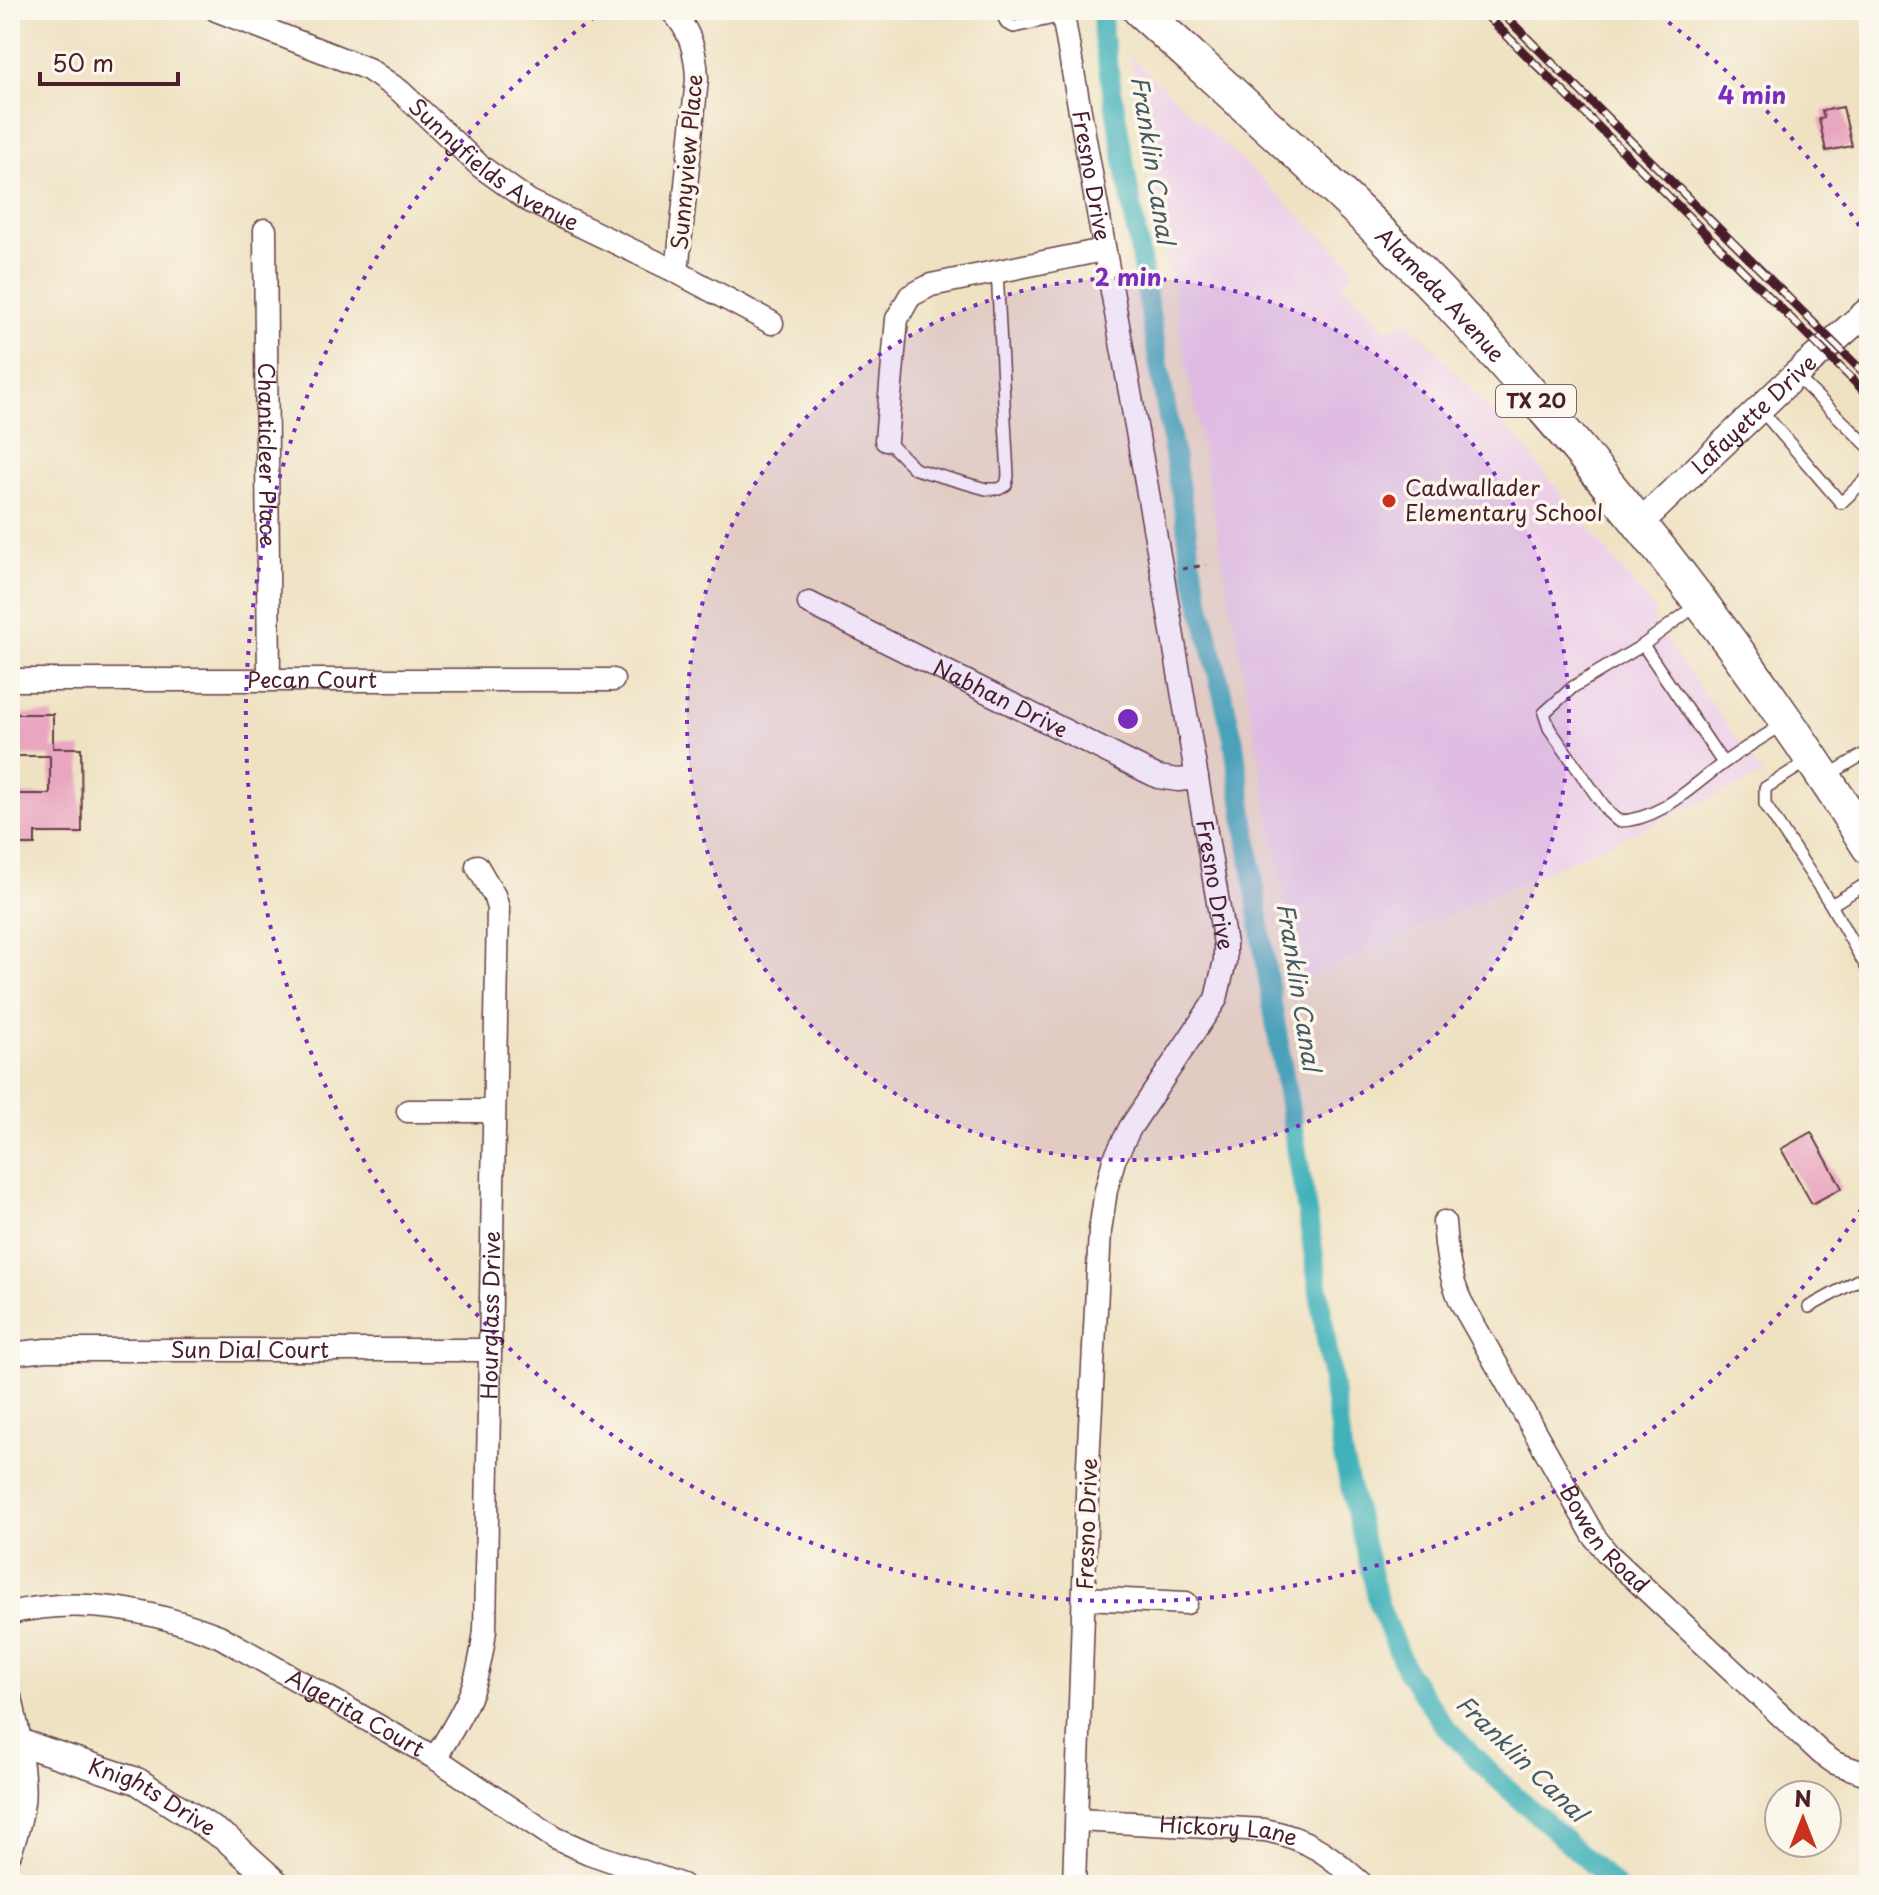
<svg xmlns="http://www.w3.org/2000/svg" width="1879" height="1895" font-family="'Playpen Sans',sans-serif">
<rect width="100%" height="100%" fill="#fbf7ec"/>
<filter id="ink" filterUnits="userSpaceOnUse"><feTurbulence type="fractalNoise" baseFrequency=".0125" numOctaves="2"/><feDisplacementMap in="SourceGraphic" scale="16" xChannelSelector="R" yChannelSelector="G"/><feConvolveMatrix kernelMatrix="1 2 1 2 8 2 1 2 1" color-interpolation-filters="sRGB"/></filter>
<filter id="wash" filterUnits="userSpaceOnUse"><feTurbulence type="fractalNoise" baseFrequency=".006" numOctaves="4" result="noise"/><feDisplacementMap in="SourceGraphic" scale="32" xChannelSelector="R" yChannelSelector="G"/><feGaussianBlur stdDeviation="1.8" result="paint"/><feColorMatrix in="noise" values="0 0 0 0 0 0 0 0 0 0 0 0 0 0 0 0 0 1.4 0 .05"/><feComposite in="paint" operator="in"/></filter>
<g filter="url(#wash)">
<rect width="100%" height="100%" fill="#efe2c3"/>
<path fill="#edd0e8" d="M 1130,56 L 1354,266 L 1354,272 L 1342,285 L 1389,331 L 1406,318 L 1519,441 L 1656,612 L 1654,624 L 1763,775 L 1300,981 Z"/>
<g fill="none" stroke-linecap="round" stroke-linejoin="round">
<path stroke="#42b2ba" stroke-width="20" d="M 1102,10 L 1103,37 L 1186,524 L 1190,559 L 1233,738 L 1266,967 L 1311,1236 L 1343,1457 L 1379,1605 L 1406,1670 L 1445,1727 L 1494,1776 L 1615,1885"/>
</g>
<g id="blocks">
<path fill="#e9a6c0" d="M 1843,107 L 1852,146 L 1826,151 L 1819,119 L 1824,118 L 1822,111 Z
M 10,714 L 53,714 L 53,748 L 81,748 L 82,833 L 35,833 L 35,845 L 10,845 L 10,794 L 50,794 L 50,756 L 10,756 Z
M 1811,1132 L 1842,1188 L 1812,1204 L 1781,1149 Z"/>
</g>
</g>
<g filter="url(#ink)">
<use href="#blocks" fill-opacity="0" stroke="#633c42" stroke-width="2"/>
<g fill="none" stroke-linecap="round" stroke-linejoin="round">
<defs>
<path id="service" d="M 1000,10 L 1007,24 L 1014,27 L 1063,16
M 1795,375 L 1869,447
M 1761,410 L 1841,503 L 1869,476
M 886,440 L 915,469 L 986,489 L 999,489 L 1006,485 L 1008,476 L 997,271
M 1697,605 L 1643,645 L 1573,687 L 1544,713 L 1549,728 L 1608,812 L 1618,821 C 1659,821 1689,788 1721,765 C 1741,750 1763,737 1784,724
M 1643,645 L 1723,763
M 1808,761 L 1765,788 L 1765,804 L 1831,905 L 1869,882
M 1829,775 L 1869,751
M 1831,905 L 1869,972
M 1809,1307 L 1869,1274"/>
<g id="minor">
<path id="s1" d="M 216,10 L 368,69 L 400,91 L 480,166 L 529,201 L 677,272 L 772,323"/>
<path d="M 671,10 C 690,30 696,51 697,79 L 677,272"/>
<path id="s2" d="M 1062,10 L 1162,572 L 1225,944 L 1225,961 L 1216,999 L 1130,1128 L 1114,1160 L 1106,1190 L 1100,1231 L 1088,1464 L 1074,1885"/>
<path id="s3" d="M 265,230 L 269,678"/>
<path d="M 886,440 L 897,319 L 910,296 L 931,285 L 1103,250"/>
<path id="s4" d="M 809,603 L 1158,777 L 1178,780 L 1197,778"/>
<path id="s5" d="M 10,680 L 613,680"/>
<path d="M 408,1111 L 494,1111"/>
<path id="s6" d="M 1444,1222 C 1446,1250 1449,1275 1461,1302 L 1594,1536 L 1607,1553 L 1822,1754 L 1835,1763 L 1869,1775"/>
<path id="s7" d="M 10,1354 L 46,1350 L 490,1350"/>
<path d="M 1085,1598 L 1186,1603"/>
<path id="s8" d="M 10,1613 C 82,1596 151,1610 219,1636 L 435,1758 L 555,1838 L 589,1853 L 682,1885"/>
<path id="s9" d="M 435,1758 C 466,1709 478,1688 485,1630 L 498,908 L 494,895 L 477,866"/>
<path id="s10" d="M 1077,1820 L 1265,1830 C 1310,1839 1330,1855 1363,1885"/>
<path d="M 10,1853 C 26,1808 27,1789 18,1741"/>
</g>
<g id="tertiary">
<path id="s11" d="M 1641,522 L 1795,375 L 1869,310"/>
<path d="M 10,1702 L 18,1741"/>
<path id="s12" d="M 10,1739 L 137,1781 L 227,1839 L 278,1885"/>
</g>
<g id="primary">
<path id="s13" d="M 1140,10 C 1243,104 1348,196 1444,297 C 1602,467 1746,650 1869,847"/>
</g>
</defs>
<use href="#service" stroke="#633c42" stroke-width="14"/>
<use href="#minor" stroke="#633c42" stroke-width="25"/>
<use href="#tertiary" stroke="#633c42" stroke-width="29"/>
<use href="#primary" stroke="#633c42" stroke-width="37"/>
<path stroke="#633c42" stroke-width="3" stroke-dasharray="6 6" stroke-linecap="butt" d="M 1182,569 L 1206,565"/>
<use href="#service" stroke="#fff" stroke-width="11"/>
<use href="#minor" stroke="#fff" stroke-width="22"/>
<use href="#tertiary" stroke="#fff" stroke-width="26"/>
<use href="#primary" stroke="#fff" stroke-width="34"/>
<defs>
<path id="rail" d="M 1481,10 L 1869,396
M 1499,10 L 1869,378"/>
</defs>
<use href="#rail" stroke="#4a1f2b" stroke-width="9"/>
<use href="#rail" stroke="#fbf7ec" stroke-width="6" stroke-dasharray="18" stroke-linecap="butt"/>
</g>
</g>
<circle cx="1128" cy="719" r="441" fill="#7b2cbf" fill-opacity=".12"/>
<g fill="none" stroke="#7b2cbf" stroke-width="4" stroke-dasharray="4 8">
<circle cx="1128" cy="719" r="441"/>
<path d="M1868 1199A882 882 0 1 1 597 15M1659 15A882 882 0 0 1 1868 239"/>
</g>
<circle fill="#c8321e" stroke="#fbf7ec" stroke-width="3" cx="1389" cy="501" r="8"/>
<g text-anchor="middle" stroke-width="7" stroke-linejoin="round" paint-order="stroke">
<rect fill="#fbf7ec" stroke="#7f6065" stroke-width="2" x="1496" y="385" width="80" height="32" rx="6"/>
<g font-size="20" font-weight="bold" fill="#4a1f2b">
<text x="1536" y="408">TX 20</text>
</g>
<g font-size="22" fill="#4a1f2b" stroke="#fbf7ec">
<text dy="8" stroke="none"><textPath href="#s1" startOffset="322">Sunnyfields Avenue</textPath></text>
<text transform="translate(687 162) rotate(-85)" y="8">Sunnyview Place</text>
<text dy="8" stroke="none"><textPath href="#s2" startOffset="168">Fresno Drive</textPath></text>
<text dy="8" stroke="none"><textPath href="#s13" startOffset="414">Alameda Avenue</textPath></text>
<text dy="8" stroke="none"><textPath href="#s11" startOffset="156">Lafayette Drive</textPath></text>
<text dy="8" stroke="none"><textPath href="#s3" startOffset="224">Chanticleer Place</textPath></text>
<text dy="8" stroke="none"><textPath href="#s5" startOffset="302">Pecan Court</textPath></text>
<text dy="8" stroke="none"><textPath href="#s4" startOffset="214">Nabhan Drive</textPath></text>
<text dy="8" stroke="none"><textPath href="#s2" startOffset="888">Fresno Drive</textPath></text>
<text dy="8" stroke="none"><textPath href="#s9" startOffset="454">Hourglass Drive</textPath></text>
<text dy="8" stroke="none"><textPath href="#s7" startOffset="240">Sun Dial Court</textPath></text>
<text transform="translate(1087 1524) rotate(-88)" y="8">Fresno Drive</text>
<text dy="8" stroke="none"><textPath href="#s6" startOffset="360">Bowen Road</textPath></text>
<text dy="8" stroke="none"><textPath href="#s8" startOffset="370">Algerita Court</textPath></text>
<text dy="8" stroke="none"><textPath href="#s12" startOffset="154">Knights Drive</textPath></text>
<text dy="8" stroke="none"><textPath href="#s10" startOffset="152">Hickory Lane</textPath></text>
</g>
<g font-size="22" fill="#4a1f2b" stroke="#fbf7ec" text-anchor="start">
<text x="1405" y="496">Cadwallader<tspan x="1405" dy="25">Elementary School</tspan></text>
</g>
<g font-size="24" font-style="italic" fill="#475a64" stroke="#fbf7ec">
<text transform="translate(1152 160) rotate(81)" y="8">Franklin Canal</text>
<text transform="translate(1298 987) rotate(81)" y="8">Franklin Canal</text>
<text transform="translate(1521 1759) rotate(44)" y="8">Franklin Canal</text>
</g>
</g>
<circle cx="1128" cy="719" r="12" fill="#7b2cbf" stroke="#fbf7ec" stroke-width="4"/>
<g font-size="24" text-anchor="middle" font-weight="bold" fill="#7b2cbf" stroke="#fbf7ec" stroke-width="7" stroke-linejoin="round" paint-order="stroke">
<text x="1752" y="104">4 min</text>
<text x="1128" y="286">2 min</text>
</g>
<rect width="1879" height="1895" fill="none" stroke="#fbf7ec" stroke-width="40"/>
<g transform="translate(1803 1819)"><circle r="38" fill="#fbf7ec" stroke="#b4a19f" stroke-width="2"/>
<path d="M0-6L14 30L0 20L-14 30Z" fill="#c8321e"/>
<text y="-12" font-size="22" font-weight="bold" text-anchor="middle" fill="#4a1f2b">N</text>
</g>
<path d="M40 72v12h138v-12" fill="none" stroke="#4a1f2b" stroke-width="4"/>
<text x="52" y="72" font-size="24" fill="#4a1f2b" stroke="#fbf7ec" stroke-width="6" paint-order="stroke">50 m</text>
</svg>
